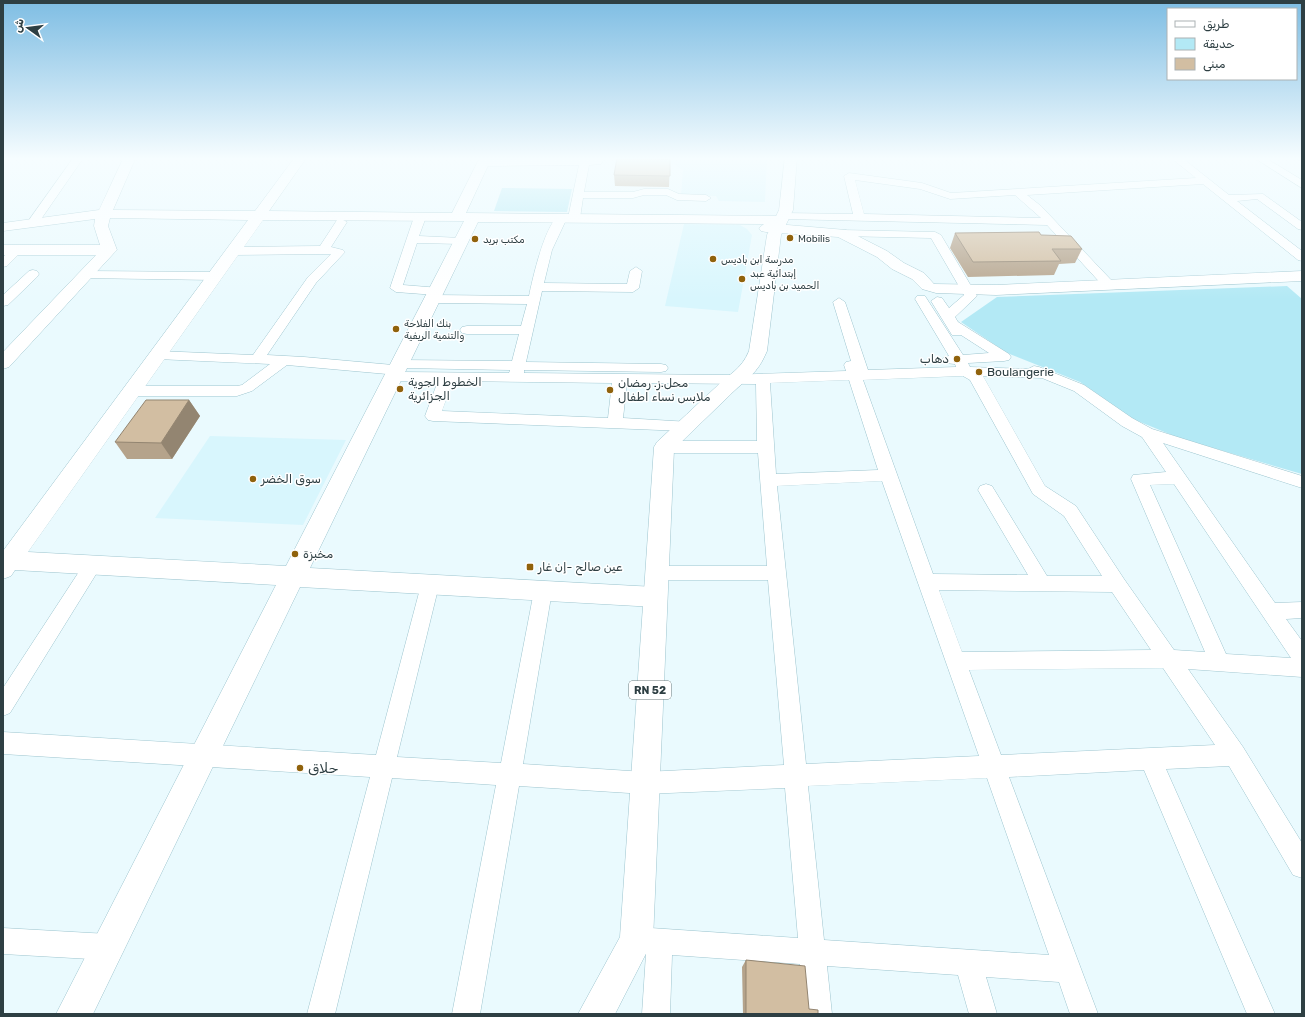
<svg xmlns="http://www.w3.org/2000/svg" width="1305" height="1017" font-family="Rubik,'Noto Naskh Arabic',sans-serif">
<rect width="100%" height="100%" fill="#eafafe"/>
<path fill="#d8f6fd" d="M 685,157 L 767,157 L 765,202 L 719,201 L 716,196 L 681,195 L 683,170 L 670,162 Z
M 684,224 L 740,225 L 747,229 L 752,235 L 738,312 L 665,306 Z
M 210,436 L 346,440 L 303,525 L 155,518 Z"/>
<path fill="#b3e9f5" d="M 502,188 L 572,189 L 567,212 L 494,211 Z
M 1287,286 L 1302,299 L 1302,474 L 1179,438 L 1133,419 L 1080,382 L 1007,353 L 961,322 L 997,297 Z"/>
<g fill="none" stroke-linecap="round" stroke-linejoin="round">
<defs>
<path id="street" d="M 3,157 L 10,157 L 3,162 Z
M 74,157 L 84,157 L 37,225 L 29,225 L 27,223 Z
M 595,157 L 605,157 L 601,164 L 589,165 L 584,192 L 633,192 L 644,189 L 668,189 L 679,194 L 706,195 L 711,198 L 706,201 L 677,200 L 666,195 L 644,195 L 633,198 L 583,198 L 580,218 L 574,221 L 568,218 L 579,165 L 483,166 L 478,163 L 483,160 L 594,159 Z
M 1170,157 L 1181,157 L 1229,195 L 1263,194 L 1302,222 L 1302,230 L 1298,229 L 1257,199 L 1237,201 L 1302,251 L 1302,261 L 1298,260 L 1203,184 L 1027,195 L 1041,206 L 1113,282 L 1115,285 L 1113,288 L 1105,288 L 1047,225 L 783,219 L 777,216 L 783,213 L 853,214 L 844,176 L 849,173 L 922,183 L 951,193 L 1196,178 ZM 855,180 L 920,189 L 950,199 L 1015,195 L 1041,218 L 864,214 Z
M 1253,157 L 1264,157 L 1302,180 L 1302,188 Z
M 1294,157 L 1302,157 L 1302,161 Z
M 420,214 L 426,217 L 419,236 L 461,238 L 467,241 L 461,244 L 417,243 L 403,285 L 440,288 L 442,291 L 440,294 L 436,295 L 396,292 L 390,288 L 414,217 Z
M 561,215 L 567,218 L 552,250 L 544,283 L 627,284 L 630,271 L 636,267 L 642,271 L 639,288 L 633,292 L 542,291 L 526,362 L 661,364 L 666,365 L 668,368 L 666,371 L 661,372 L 524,370 L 524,373 L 728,375 L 846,371 L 844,365 L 846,362 L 851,361 L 833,302 L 839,298 L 845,302 L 868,370 L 956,367 L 955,364 L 944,363 L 942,360 L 944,357 L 949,356 L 915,299 L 917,296 L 925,296 L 963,355 L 989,353 L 961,335 L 952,335 L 931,301 L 937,297 L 942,298 L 949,308 L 964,295 L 931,238 L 841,236 L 835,233 L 841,230 L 935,232 L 941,235 L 977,296 L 955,317 L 958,322 L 1009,354 L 1011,357 L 1009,360 L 1004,361 L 968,363 L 970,367 L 1028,369 L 1034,366 L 1039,367 L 1084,385 L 1132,418 L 1152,429 L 1302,476 L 1302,488 L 1163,443 L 1275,603 L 1302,602 L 1302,618 L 1286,619 L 1302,641 L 1302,677 L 1188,669 L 1243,747 L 1302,843 L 1302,878 L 1293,875 L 1229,766 L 1166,769 L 1275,1014 L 1247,1014 L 1144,770 L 1009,777 L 1098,1014 L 1070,1014 L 1059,982 L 986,977 L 997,1014 L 969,1014 L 958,975 L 827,966 L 832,1014 L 804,1014 L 800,964 L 672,955 L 670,1014 L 642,1014 L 646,954 L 636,953 L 627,949 L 623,940 L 627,931 L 636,927 L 798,938 L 785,788 L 645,794 L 519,786 L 480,1014 L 452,1014 L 496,785 L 392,778 L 335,1014 L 307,1014 L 370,777 L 3,754 L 3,732 L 376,755 L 421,585 L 423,580 L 430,577 L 437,580 L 439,585 L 397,757 L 501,763 L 534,591 L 536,586 L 543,583 L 550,586 L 552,591 L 523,764 L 645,772 L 784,765 L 768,580 L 657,580 L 651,578 L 648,573 L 651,568 L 657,566 L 767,566 L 758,453 L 664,453 L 658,451 L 656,447 L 658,443 L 664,441 L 757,441 L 756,384 L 627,383 L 623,418 L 690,422 L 693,426 L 690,430 L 685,431 L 433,421 L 428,420 L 425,416 L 438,381 L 393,381 L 388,379 L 386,376 L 387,374 L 287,365 L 252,391 L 237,396 L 132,396 L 127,394 L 125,391 L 127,388 L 132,386 L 237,386 L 242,385 L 270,364 L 157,359 L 152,358 L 150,355 L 152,352 L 157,351 L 253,355 L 308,277 L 331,254 L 232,255 L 226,251 L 232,247 L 320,246 L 337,220 L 341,219 L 347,222 L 331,247 L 343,250 L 345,252 L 316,283 L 267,355 L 304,357 L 393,365 L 394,361 L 399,360 L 512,361 L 519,334 L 467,334 L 462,333 L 460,330 L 462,327 L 467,326 L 521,326 L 527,304 L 432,303 L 426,299 L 432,295 L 529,296 C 532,281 546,218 561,215 ZM 402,368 L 510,370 L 509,373 L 402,372 ZM 963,376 L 970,380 L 1033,494 L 1064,516 L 1102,576 L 1047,576 L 992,486 L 986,484 L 980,486 L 978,490 L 1028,575 L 933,574 L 863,380 ZM 983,376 L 1042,378 L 1074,391 L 1122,426 L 1142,437 L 1166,472 L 1133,475 L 1131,479 L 1205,652 L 1174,650 L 1124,579 L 1076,506 L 1045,486 ZM 849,380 L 878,470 L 776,474 L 770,383 ZM 453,381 L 612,383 L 608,418 L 442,411 ZM 882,481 L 979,756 L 806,764 L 777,486 ZM 1174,484 L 1291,658 L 1226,654 L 1150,485 ZM 939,590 L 1112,592 L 1151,650 L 962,652 ZM 1163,668 L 1215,745 L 1001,755 L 969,670 ZM 987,778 L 1049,955 L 824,940 L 808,786 Z
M 17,246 L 23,250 L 7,266 L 3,267 L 3,257 L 13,248 Z
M 33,270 L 37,271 L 39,274 L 37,277 L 8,305 L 3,306 L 3,295 L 29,271 Z
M 85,271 L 215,272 L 221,276 L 215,280 L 81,278 L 79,275 Z
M 92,559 L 98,561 L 101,566 L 98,571 L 10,713 L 3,716 L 3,688 L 86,561 Z
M 3,928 L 108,934 L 117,938 L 121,947 L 117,956 L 108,960 L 3,954 Z"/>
<path id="secondary" d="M 124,157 L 136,157 L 113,210 L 255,211 L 295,157 L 307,157 L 269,211 L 452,213 L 480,157 L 492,157 L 466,213 L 781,216 L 786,217 L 788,220 L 786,223 L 776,224 L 846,230 L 887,251 L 904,263 L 924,273 L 934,284 L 996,285 L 1302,271 L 1302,281 L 996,295 L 936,293 L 922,289 L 912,279 L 892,269 L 877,257 L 838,237 L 766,232 L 761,231 L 759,228 L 764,224 L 478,222 L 310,568 L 655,587 L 664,590 L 667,597 L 664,604 L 655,607 L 300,587 L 93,1014 L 56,1014 L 276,585 L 15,570 L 11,576 L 3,579 L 3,551 L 248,220 L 110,218 L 108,226 L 117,250 L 114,253 L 9,367 L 3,369 L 3,352 L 96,255 L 3,255 L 3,245 L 100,245 L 94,226 L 95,219 L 3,231 L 3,223 L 99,210 ZM 263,220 L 464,221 L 286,566 L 28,552 Z"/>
<path id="primary" d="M 785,157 L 797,157 L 793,210 L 781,235 L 767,351 C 757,375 747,378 730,395 C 711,413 693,431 674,449 L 653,940 L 615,1014 L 578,1014 L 620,937 L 654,447 L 657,442 C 677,424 696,405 716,387 C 730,373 741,370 749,351 L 767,235 L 779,210 Z"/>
</defs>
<use href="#street" stroke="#9dc5cf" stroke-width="1"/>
<use href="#secondary" stroke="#9dc5cf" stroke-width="1"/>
<use href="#primary" stroke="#9dc5cf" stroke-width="1"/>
<use href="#street" fill="#fff" fill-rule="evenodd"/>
<use href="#secondary" fill="#fff" fill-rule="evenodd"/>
<use href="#primary" fill="#fff" fill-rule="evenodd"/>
</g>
<path fill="#b5a38b" d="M 670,159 L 669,187 L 615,186 L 614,175 Z
M 955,233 L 1041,235 L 1082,249 L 1075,263 L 1059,264 L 1054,275 L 968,277 L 950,248 Z
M 189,400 L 200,416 L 172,459 L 127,459 L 115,442 Z
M 746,960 L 809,1009 L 818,1014 L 743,1014 L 742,967 Z"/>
<path fill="#938571" d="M 189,400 L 200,416 L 172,459 L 161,443 Z"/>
<path fill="#d2bea2" stroke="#938571" d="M 617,158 L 670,159 L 670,176 L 614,175 Z
M 1039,232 L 1041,235 L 1071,236 L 1082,249 L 1052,249 L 1061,261 L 973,262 L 955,233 Z
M 146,400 L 189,400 L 161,443 L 115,442 Z
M 746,960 L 805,966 L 809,1009 L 818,1010 L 818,1014 L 746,1014 Z"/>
<linearGradient id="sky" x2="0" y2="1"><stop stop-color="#7ebde3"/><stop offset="0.53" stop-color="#f6fdff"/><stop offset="1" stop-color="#f6fdff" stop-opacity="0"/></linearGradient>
<rect width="1305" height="299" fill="url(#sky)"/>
<g fill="#90620c" stroke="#fff" stroke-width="1.5">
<circle cx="790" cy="238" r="4"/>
<circle cx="475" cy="239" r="4"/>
<circle cx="713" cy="259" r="4"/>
<circle cx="742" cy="279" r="4"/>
<circle cx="396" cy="329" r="4"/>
<circle cx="957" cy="359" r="4"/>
<circle cx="979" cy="372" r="4"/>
<circle cx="400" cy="389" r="4"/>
<circle cx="610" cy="390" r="4"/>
<circle cx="253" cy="479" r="4"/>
<circle cx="295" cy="554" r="4"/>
<rect x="526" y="563" width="8" height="8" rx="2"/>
<circle cx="300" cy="768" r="4"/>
</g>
<g text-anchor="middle" stroke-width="3" stroke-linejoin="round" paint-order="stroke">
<g font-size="10" fill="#2e3f43" stroke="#fff" text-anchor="start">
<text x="798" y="242">Mobilis</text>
<text x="483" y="243">مكتب بريد</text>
<text x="721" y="263">مدرسة ابن باديس</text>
<text x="750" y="277">إبتدائية عبد<tspan x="750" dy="12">الحميد بن باديس</tspan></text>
<text x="404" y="327">بنك الفلاحة<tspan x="404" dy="12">والتنمية الريفية</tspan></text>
</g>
<rect fill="#fff" stroke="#6d797b" stroke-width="1" x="629" y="681" width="42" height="18" rx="3"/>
<g font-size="11" font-weight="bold" fill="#2e3f43">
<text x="650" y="694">RN 52</text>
</g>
<g font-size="12" fill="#2e3f43" stroke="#fff" text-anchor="start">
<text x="949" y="363" text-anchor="end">دهاب</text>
<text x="987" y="376">Boulangerie</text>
<text x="408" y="386">الخطوط الجوية<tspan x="408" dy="14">الجزائرية</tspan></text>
<text x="618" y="387">محل.ز. رمضان<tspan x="618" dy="14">ملابس نساء اطفال</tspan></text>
<text x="261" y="483">سوق الخضر</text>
<text x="303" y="558">مخبزة</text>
<text x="538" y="571">عين صالح -إن غار</text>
</g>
<g font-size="14" fill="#2e3f43" stroke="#fff" text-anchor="start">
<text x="308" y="773">حلاق</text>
</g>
</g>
<rect width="1305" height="1017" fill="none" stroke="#2e3f43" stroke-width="8"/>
<rect x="1167" y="8" width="130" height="72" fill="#ffffff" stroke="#abb2b4"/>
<rect x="1175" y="21" width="20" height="6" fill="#ffffff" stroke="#abb2b4"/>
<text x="1203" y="28" font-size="12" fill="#2e3f43">طريق</text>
<rect x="1175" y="38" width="20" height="12" fill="#b3e9f5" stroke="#abb2b4"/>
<text x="1203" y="48" font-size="12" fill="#2e3f43">حديقة</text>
<rect x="1175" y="58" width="20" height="12" fill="#d2bea2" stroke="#abb2b4"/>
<text x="1203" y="68" font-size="12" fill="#2e3f43">مبنى</text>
<g transform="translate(28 28) rotate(284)" stroke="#ffffff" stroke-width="3" paint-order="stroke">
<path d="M0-3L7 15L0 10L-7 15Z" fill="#2e3f43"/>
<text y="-6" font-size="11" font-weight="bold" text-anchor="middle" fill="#2e3f43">ش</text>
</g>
</svg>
